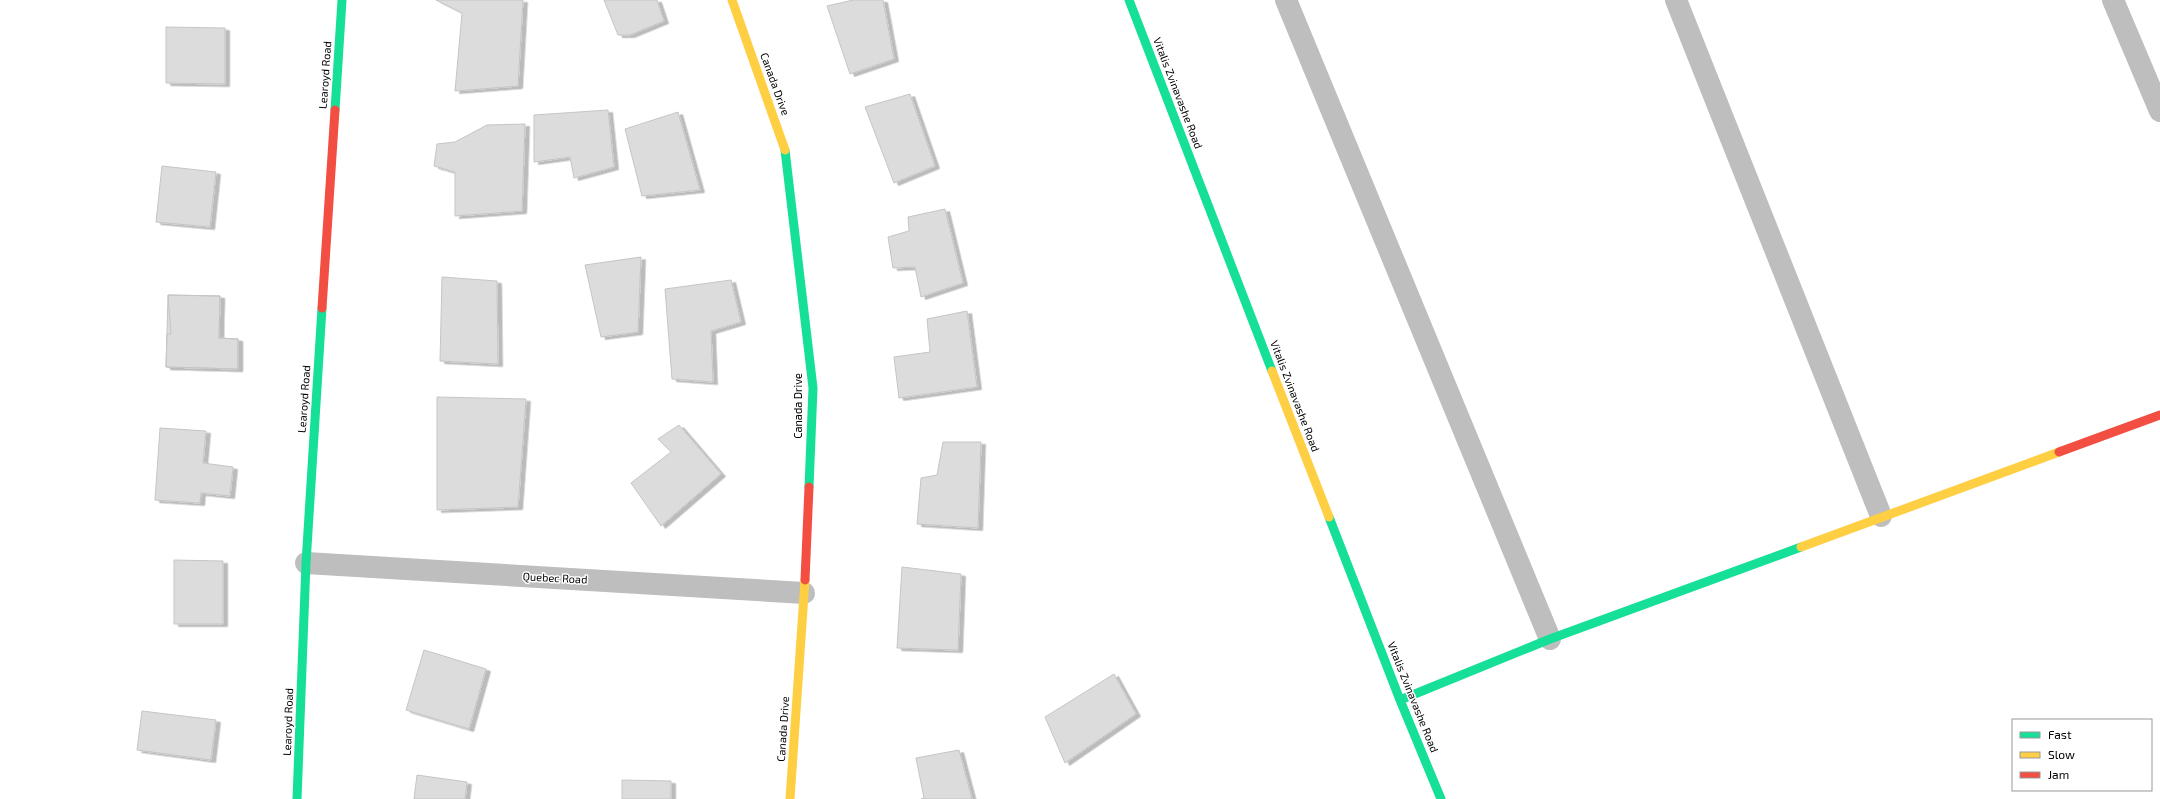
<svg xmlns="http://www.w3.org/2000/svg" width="2160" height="799" font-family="'Exo 2',sans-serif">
<defs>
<filter id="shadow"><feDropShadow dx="4.5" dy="2.5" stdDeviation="0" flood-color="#0004"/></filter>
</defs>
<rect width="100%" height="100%" fill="#fff"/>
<path fill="#dcdcdc" stroke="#c5c5c5" filter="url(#shadow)" d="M 436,0 L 523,0 L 518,86 L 455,91 L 462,13 Z
M 604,0 L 657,0 L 664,21 L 630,35 L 618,35 Z
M 853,0 L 883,0 L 894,59 L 850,74 L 827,6 Z
M 166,27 L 225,28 L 225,84 L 166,83 Z
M 910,94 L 935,166 L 894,183 L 865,107 Z
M 608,110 L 614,167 L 574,178 L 570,157 L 534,162 L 534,115 Z
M 678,112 L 700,190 L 642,196 L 625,129 Z
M 525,124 L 522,211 L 455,216 L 455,172 L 434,166 L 437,144 L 455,142 L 487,125 Z
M 162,166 L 216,172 L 210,227 L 156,222 Z
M 945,209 L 963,283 L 921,297 L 915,267 L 893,268 L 888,237 L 909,231 L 908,217 Z
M 641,257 L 638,332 L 601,337 L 585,265 Z
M 442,277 L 497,281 L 498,364 L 440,361 Z
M 731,280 L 741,322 L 711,331 L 713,382 L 672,379 L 665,289 Z
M 168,295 L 220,296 L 219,338 L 238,339 L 238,369 L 166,367 L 167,334 L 171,334 Z
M 168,295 L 220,296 L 219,338 L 238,339 L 238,369 L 166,367 Z
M 967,311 L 977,387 L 899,398 L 894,357 L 930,352 L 927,319 Z
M 437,397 L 526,399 L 518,507 L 437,510 Z
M 679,425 L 721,474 L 661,526 L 631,483 L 671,452 L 658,439 Z
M 160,428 L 206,431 L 203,463 L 233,467 L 230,496 L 201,493 L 200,503 L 155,500 Z
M 943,442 L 981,442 L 978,528 L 917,524 L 921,478 L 937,475 Z
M 174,560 L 223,561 L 223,624 L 174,624 Z
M 902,567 L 961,574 L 958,650 L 897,648 Z
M 424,650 L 486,669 L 469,729 L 406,710 Z
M 1114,674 L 1136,714 L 1065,763 L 1045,717 Z
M 142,711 L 216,720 L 211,760 L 137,750 Z
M 959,750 L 972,799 L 921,799 L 924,798 L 916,758 Z
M 417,775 L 467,782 L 465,799 L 414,799 Z
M 622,780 L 671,781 L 671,799 L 622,799 Z"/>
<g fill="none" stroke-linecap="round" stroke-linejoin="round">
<path stroke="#bebebe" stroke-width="22" d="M 1286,0 L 1550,639
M 1676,0 L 1881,516
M 2113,0 L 2160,111
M 306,563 L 804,593"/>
<path stroke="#16e098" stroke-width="9" d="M 1129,0 L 1272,371
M 335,110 L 342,0
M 785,150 L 813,388 L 809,487
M 1329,517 L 1400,700 L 1441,799
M 1400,700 L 1550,639 L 1801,547
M 297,799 L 306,563 L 322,308"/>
<path stroke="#ffcf43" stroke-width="9" d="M 732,0 L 785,150
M 1272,371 L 1329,517
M 1801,547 L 2059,452
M 790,799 L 805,580"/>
<path stroke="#f24e42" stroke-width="9" d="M 322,308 L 335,110
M 2059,452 L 2160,415
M 805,580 L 809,487"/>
</g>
<g text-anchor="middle" stroke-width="3" stroke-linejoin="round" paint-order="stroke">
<g font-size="11" fill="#000" stroke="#fff">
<text transform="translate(325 75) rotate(-86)" y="4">Learoyd Road</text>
<text transform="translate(775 84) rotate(70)" y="4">Canada Drive</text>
<text transform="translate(1178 93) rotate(69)" y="4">Vitalis Zvinavashe Road</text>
<text transform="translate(1295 396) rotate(69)" y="4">Vitalis Zvinavashe Road</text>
<text transform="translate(304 399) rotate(-86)" y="4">Learoyd Road</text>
<text transform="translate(798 406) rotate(-90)" y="4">Canada Drive</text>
<text transform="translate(555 578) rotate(3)" y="4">Quebec Road</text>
<text transform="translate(1413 697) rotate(68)" y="4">Vitalis Zvinavashe Road</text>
<text transform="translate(288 722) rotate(-88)" y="4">Learoyd Road</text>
<text transform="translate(783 729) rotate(-86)" y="4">Canada Drive</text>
</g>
</g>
<rect x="2012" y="719" width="140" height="72" fill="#ffffff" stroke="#999999"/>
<rect x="2020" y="732" width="20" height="6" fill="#16e098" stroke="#999999"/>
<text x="2048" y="739" font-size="12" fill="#000000">Fast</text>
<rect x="2020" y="752" width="20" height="6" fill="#ffcf43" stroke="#999999"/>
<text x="2048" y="759" font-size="12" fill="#000000">Slow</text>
<rect x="2020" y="772" width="20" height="6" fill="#f24e42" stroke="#999999"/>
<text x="2048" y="779" font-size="12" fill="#000000">Jam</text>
</svg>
